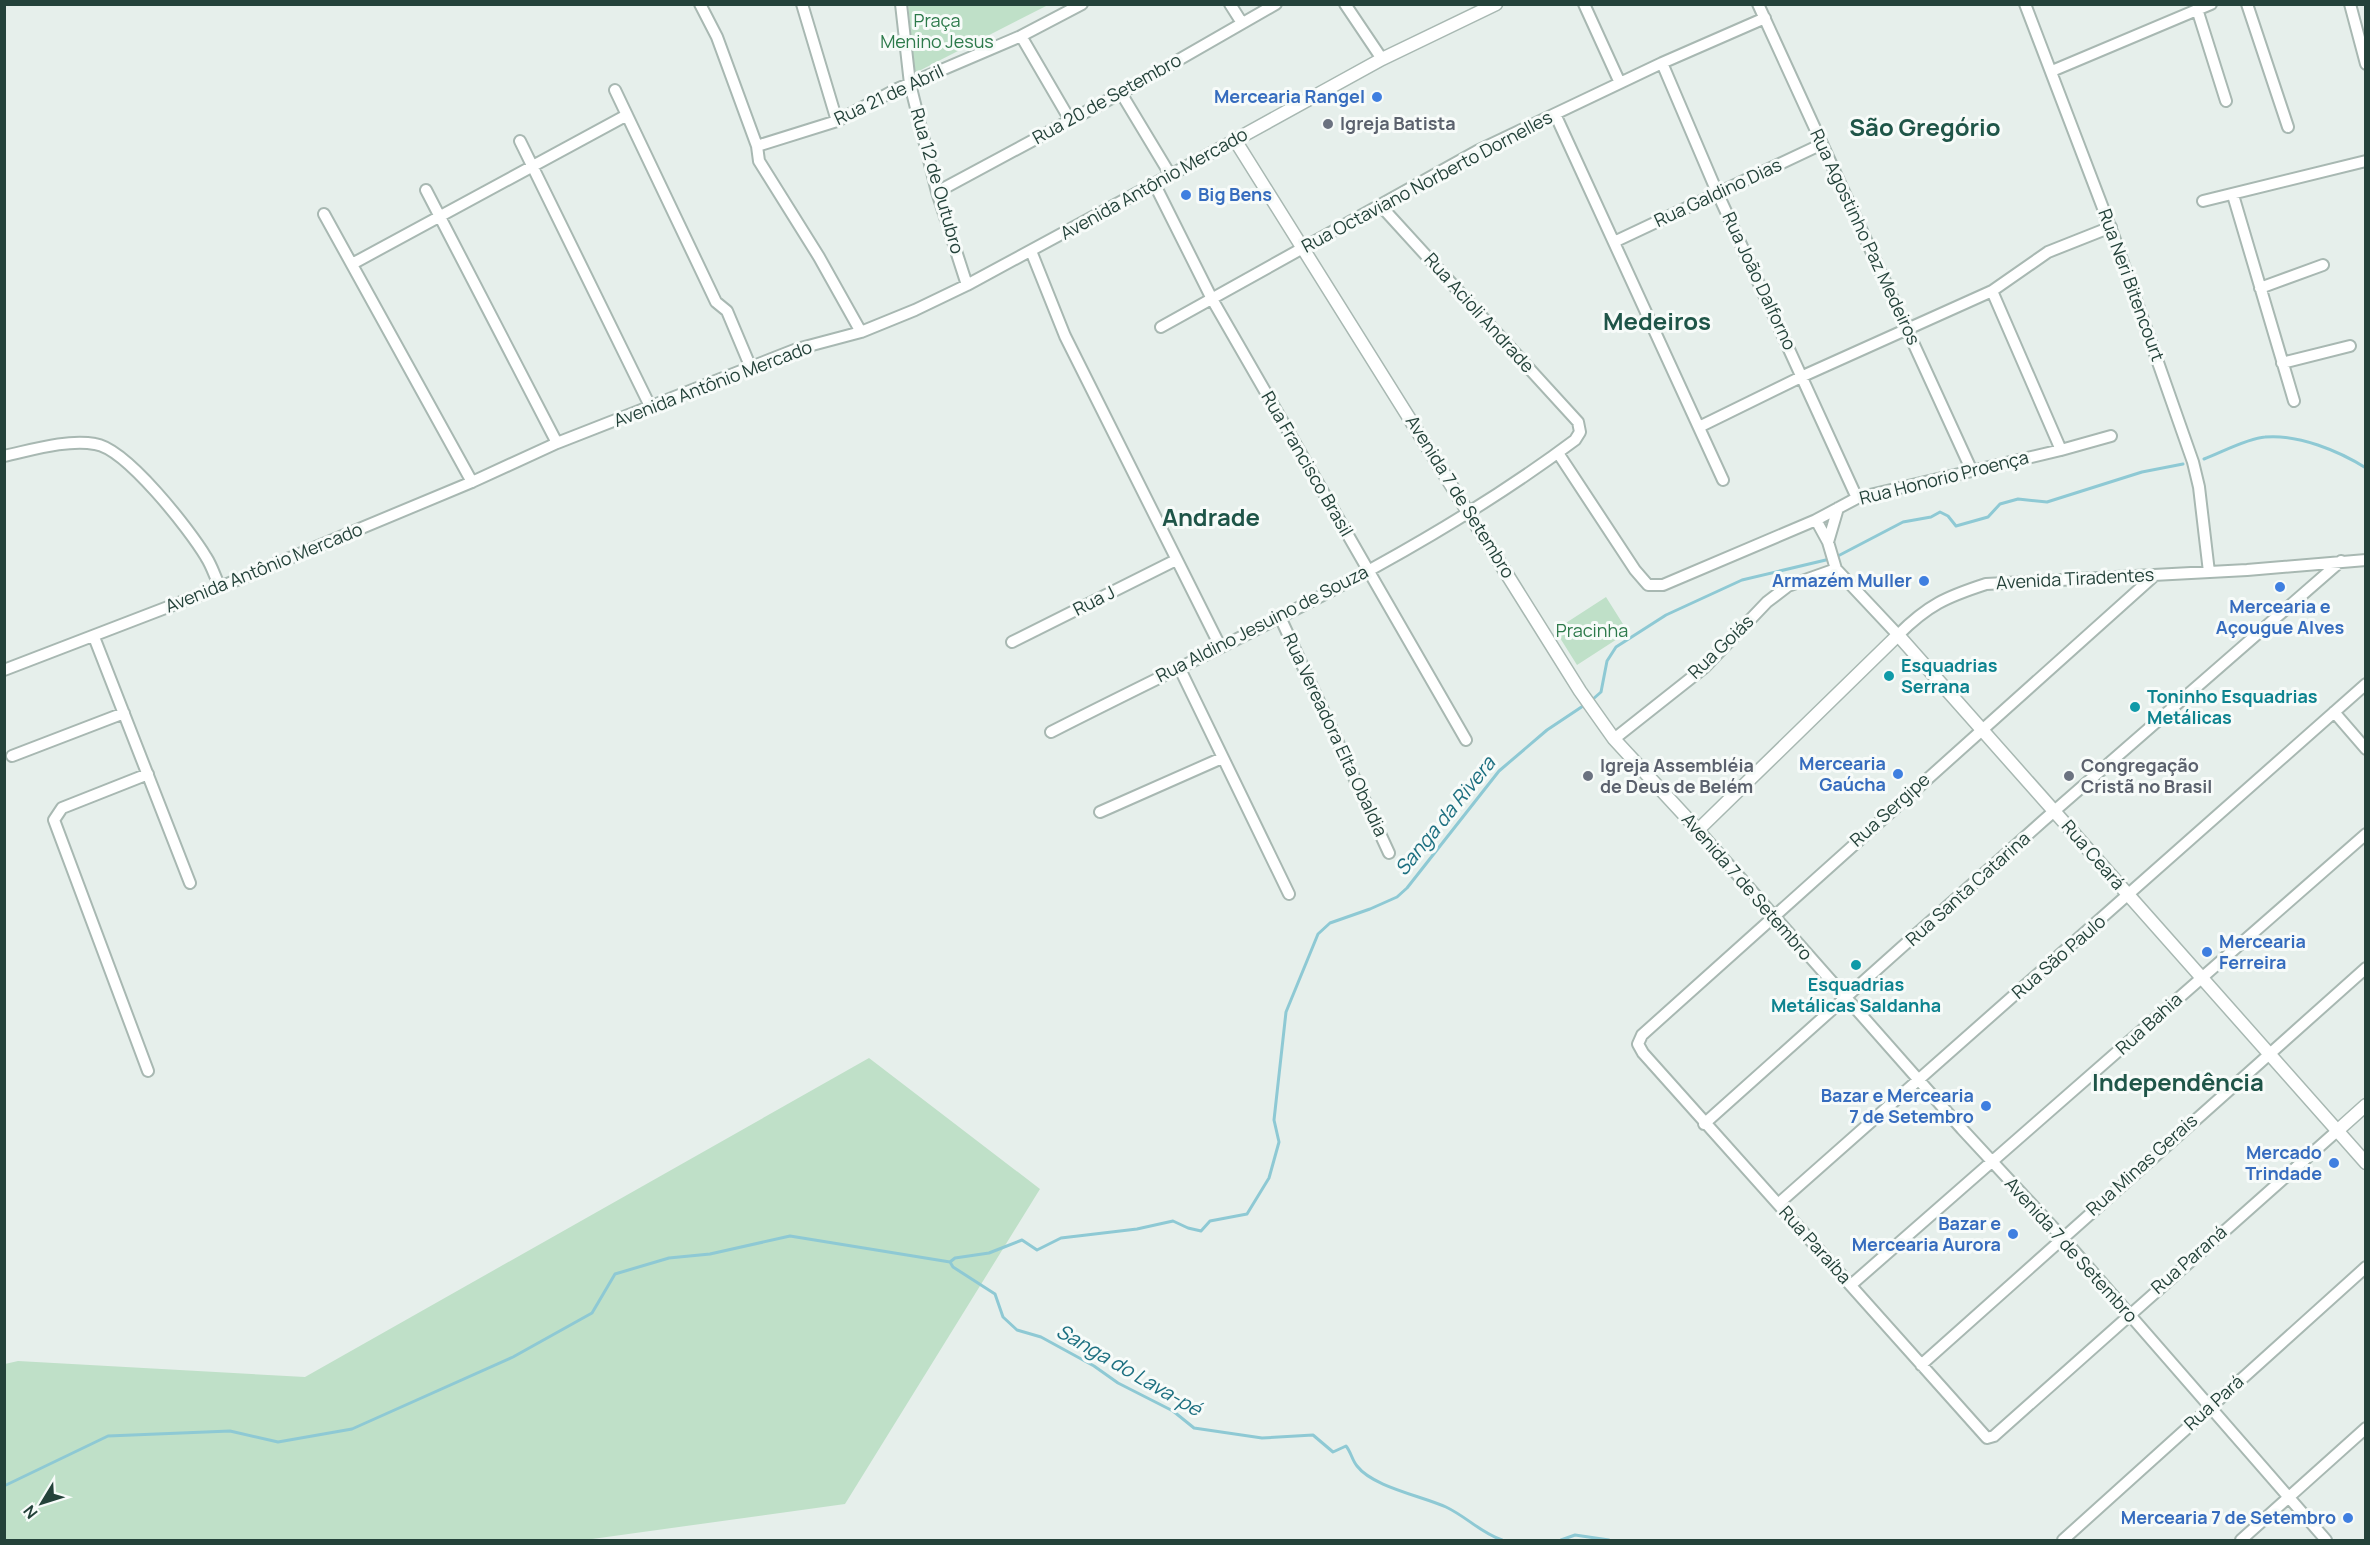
<svg xmlns="http://www.w3.org/2000/svg" width="2370" height="1545" font-family="Manrope,sans-serif">
<rect width="100%" height="100%" fill="#e6efeb"/>
<path fill="#bfe0c8" d="M 908,4 L 1048,4 L 1048,5 L 915,73 Z
M 1606,597 L 1628,632 L 1577,665 L 1555,630 Z
M 869,1058 L 1040,1189 L 845,1504 L 585,1540 L 5,1540 L 5,1364 L 18,1361 L 305,1377 Z"/>
<g fill="none" stroke-linecap="round" stroke-linejoin="round">
<path stroke="#8ec9d4" stroke-width="3" d="M 2204,459 C 2220,453 2248,438 2265,437 C 2298,434 2339,451 2366,468
M 1836,557 L 1903,522 L 1931,517 L 1940,512 L 1948,516 L 1956,526 L 1988,517 L 2000,504 L 2018,499 L 2047,502 L 2142,472 L 2183,464
M 1592,700 L 1601,692 L 1607,661 L 1616,647 L 1666,615 L 1742,580 L 1830,559
M 950,1262 L 955,1258 L 989,1253 L 1022,1240 L 1037,1250 L 1061,1238 L 1137,1229 L 1173,1221 L 1188,1228 L 1201,1231 L 1210,1221 L 1247,1214 L 1269,1178 L 1279,1142 L 1274,1120 L 1286,1012 L 1318,934 L 1330,923 L 1370,909 L 1397,897 L 1407,888 L 1499,771 L 1547,730 L 1586,704
M 950,1262 L 953,1267 L 995,1294 L 1003,1317 L 1017,1330 L 1041,1337 L 1094,1366 L 1118,1383 L 1173,1411 L 1194,1428 L 1262,1438 L 1313,1435 L 1333,1452 L 1346,1446 C 1351,1452 1352,1460 1357,1466 C 1373,1487 1422,1496 1446,1507 C 1467,1517 1481,1533 1502,1540
M 4,1486 L 108,1436 L 230,1431 L 278,1442 L 352,1429 L 513,1357 L 592,1313 L 615,1274 L 669,1258 L 710,1254 L 790,1236 L 950,1262
M 1561,1540 L 1575,1535 L 1609,1540"/>
<defs>
<path id="minor" d="M 700,4 L 717,37 L 757,146 L 759,161 L 819,257 L 861,332
M 802,4 L 837,121
M 901,4 L 910,84 L 937,192 L 967,285
M 1230,4 L 1242,23
M 1345,4 L 1382,59
M 1584,4 L 1620,83
M 1758,4 L 1971,469
M 2025,4 L 2114,237 L 2193,462 L 2199,487 L 2209,572
M 2247,4 L 2288,127
M 2350,4 L 2366,64
M 2197,9 L 2226,101
M 1021,36 L 1070,120
M 1662,63 L 1717,192 L 1857,498
M 2052,71 L 2211,4
M 615,90 L 716,302 L 727,311 L 751,368
M 1121,93 L 1171,176
M 1555,114 L 1723,480
M 520,141 L 651,408
M 757,146 L 837,121 L 897,89 L 1021,36 L 1082,4
M 1155,185 L 1212,299 L 1466,740
M 426,190 L 557,443
M 937,192 L 1121,93 L 1276,4
M 2233,195 L 2294,401
M 2203,201 L 2366,161
M 324,214 L 472,482
M 1614,242 L 1822,144
M 1031,251 L 1065,336 L 1220,646
M 352,264 L 627,115
M 2260,288 L 2323,265
M 1992,291 L 2061,450
M 1161,327 L 1477,151 L 1662,63 L 1765,18
M 2282,363 L 2350,346
M 1699,427 L 1803,376 L 1992,291 L 2048,252 L 2111,227
M 1558,453 L 1635,570 L 1648,585 L 1663,585 L 1816,520 L 1857,498 L 2061,450 L 2111,436
M 4,456 C 32,450 67,439 95,444 C 126,448 190,530 206,557 C 212,566 215,577 220,587
M 1816,520 L 1828,542 L 1836,569 L 1898,635 C 1928,605 1946,597 1986,584 L 2247,570 L 2366,560
M 1828,542 L 1838,508
M 2155,575 L 1642,1035 L 1638,1044 L 1643,1053 L 1987,1438 L 1994,1436 L 2337,1131
M 1280,617 L 1389,853
M 94,637 L 190,883
M 1012,642 L 1176,560
M 1179,667 L 1289,894
M 4,670 L 220,587 L 472,482 L 557,443 L 797,349 L 861,332 L 915,310 L 967,285 L 1235,140
M 2334,712 L 2366,749
M 1051,732 C 1229,641 1415,560 1575,440 L 1580,432 L 1578,422 L 1380,205
M 1614,739 L 1705,667 L 1767,602 L 1788,586 L 1836,569
M 12,756 L 124,713
M 1100,812 L 1222,758
M 1698,830 L 1962,1129 L 2062,1237 L 2326,1540
M 148,1071 L 54,820 L 62,808 L 148,774
M 1704,1124 L 2044,820 L 2341,561
M 1778,1204 L 2366,684
M 1851,1285 L 2366,834
M 1921,1365 L 2366,968
M 2063,1540 L 2366,1267
M 2241,1540 L 2366,1428"/>
<path id="tertiary" d="M 1496,4 L 1382,59 L 1235,140 L 1580,691 L 1614,739 L 1698,830 L 1898,635 L 2366,1163
M 2337,1131 L 2366,1105"/>
</defs>
<use href="#minor" stroke="#a8b8b2" stroke-width="14"/>
<use href="#tertiary" stroke="#a8b8b2" stroke-width="15"/>
<use href="#minor" stroke="#fff" stroke-width="10"/>
<use href="#tertiary" stroke="#fff" stroke-width="12"/>
</g>
<g fill="#3f7fe0" stroke="#f7fbf9" stroke-width="2">
<circle cx="1377" cy="97" r="6"/>
<circle cx="1186" cy="195" r="6"/>
<circle cx="1924" cy="581" r="6"/>
<circle cx="2280" cy="587" r="6"/>
<circle cx="1898" cy="774" r="6"/>
<circle cx="2207" cy="952" r="6"/>
<circle cx="1986" cy="1106" r="6"/>
<circle cx="2334" cy="1163" r="6"/>
<circle cx="2013" cy="1234" r="6"/>
<circle cx="2348" cy="1518" r="6"/>
</g>
<g fill="#6b7280" stroke="#f7fbf9" stroke-width="2">
<circle cx="1328" cy="124" r="6"/>
<circle cx="1588" cy="776" r="6"/>
<circle cx="2069" cy="776" r="6"/>
</g>
<g fill="#0f9aa8" stroke="#f7fbf9" stroke-width="2">
<circle cx="1889" cy="676" r="6"/>
<circle cx="2135" cy="707" r="6"/>
<circle cx="1856" cy="965" r="6"/>
</g>
<g text-anchor="middle" stroke-width="6" stroke-linejoin="round" paint-order="stroke">
<g font-size="18" fill="#2d7a4b" stroke="#f7fbf9">
<text x="937" y="27">Praça<tspan x="937" dy="21">Menino Jesus</tspan></text>
<text x="1592" y="637">Pracinha</text>
</g>
<g font-size="18" fill="#24423a" stroke="#f7fbf9">
<text transform="translate(889 95) rotate(-25)" y="6">Rua 21 de Abril</text>
<text transform="translate(1107 99) rotate(-29)" y="6">Rua 20 de Setembro</text>
<text transform="translate(937 181) rotate(74)" y="6">Rua 12 de Outubro</text>
<text transform="translate(1427 182) rotate(-28)" y="6">Rua Octaviano Norberto Dornelles</text>
<text transform="translate(1154 184) rotate(-29)" y="6">Avenida Antônio Mercado</text>
<text transform="translate(1718 193) rotate(-25)" y="6">Rua Galdino Dias</text>
<text transform="translate(1865 237) rotate(65)" y="6">Rua Agostinho Paz Medeiros</text>
<text transform="translate(1759 281) rotate(65)" y="6">Rua João Dalforno</text>
<text transform="translate(2131 285) rotate(70)" y="6">Rua Neri Bitencourt</text>
<text transform="translate(1479 313) rotate(48)" y="6">Rua Acioli Andrade</text>
<text transform="translate(713 384) rotate(-21)" y="6">Avenida Antônio Mercado</text>
<text transform="translate(1307 464) rotate(60)" y="6">Rua Francisco Brasil</text>
<text transform="translate(1944 478) rotate(-14)" y="6">Rua Honorio Proença</text>
<text transform="translate(1460 497) rotate(58)" y="6">Avenida 7 de Setembro</text>
<text transform="translate(264 568) rotate(-22)" y="6">Avenida Antônio Mercado</text>
<text transform="translate(2075 579) rotate(-3)" y="6">Avenida Tiradentes</text>
<text transform="translate(1094 601) rotate(-27)" y="6">Rua J</text>
<text transform="translate(1262 624) rotate(-27)" y="6">Rua Aldino Jesuino de Souza</text>
<text transform="translate(1721 647) rotate(-44)" y="6">Rua Goiás</text>
<text transform="translate(1335 735) rotate(65)" y="6">Rua Vereadora Elta Obaldia</text>
<text transform="translate(1890 810) rotate(-42)" y="6">Rua Sergipe</text>
<text transform="translate(2093 855) rotate(49)" y="6">Rua Ceará</text>
<text transform="translate(1747 887) rotate(49)" y="6">Avenida 7 de Setembro</text>
<text transform="translate(1968 889) rotate(-42)" y="6">Rua Santa Catarina</text>
<text transform="translate(2059 957) rotate(-41)" y="6">Rua São Paulo</text>
<text transform="translate(2149 1024) rotate(-42)" y="6">Rua Bahia</text>
<text transform="translate(2142 1165) rotate(-42)" y="6">Rua Minas Gerais</text>
<text transform="translate(1815 1245) rotate(48)" y="6">Rua Paraíba</text>
<text transform="translate(2071 1250) rotate(48)" y="6">Avenida 7 de Setembro</text>
<text transform="translate(2189 1260) rotate(-41)" y="6">Rua Paraná</text>
<text transform="translate(2214 1403) rotate(-42)" y="6">Rua Pará</text>
</g>
<g font-size="18" font-weight="bold" fill="#366cbe" stroke="#f7fbf9" text-anchor="end">
<text x="1365" y="103">Mercearia Rangel</text>
<text x="1198" y="201" text-anchor="start">Big Bens</text>
<text x="1912" y="587">Armazém Muller</text>
<text x="2280" y="613" text-anchor="middle">Mercearia e<tspan x="2280" dy="21">Açougue Alves</tspan></text>
<text x="1886" y="770">Mercearia<tspan x="1886" dy="21">Gaúcha</tspan></text>
<text x="2219" y="948" text-anchor="start">Mercearia<tspan x="2219" dy="21">Ferreira</tspan></text>
<text x="1974" y="1102">Bazar e Mercearia<tspan x="1974" dy="21">7 de Setembro</tspan></text>
<text x="2322" y="1159">Mercado<tspan x="2322" dy="21">Trindade</tspan></text>
<text x="2001" y="1230">Bazar e<tspan x="2001" dy="21">Mercearia Aurora</tspan></text>
<text x="2336" y="1524">Mercearia 7 de Setembro</text>
</g>
<g font-size="18" font-weight="bold" fill="#5b616d" stroke="#f7fbf9" text-anchor="start">
<text x="1340" y="130">Igreja Batista</text>
<text x="1600" y="772">Igreja Assembléia<tspan x="1600" dy="21">de Deus de Belém</tspan></text>
<text x="2081" y="772">Congregação<tspan x="2081" dy="21">Cristã no Brasil</tspan></text>
</g>
<g font-size="18" font-weight="bold" fill="#0d838f" stroke="#f7fbf9" text-anchor="start">
<text x="1901" y="672">Esquadrias<tspan x="1901" dy="21">Serrana</tspan></text>
<text x="2147" y="703">Toninho Esquadrias<tspan x="2147" dy="21">Metálicas</tspan></text>
<text x="1856" y="991" text-anchor="middle">Esquadrias<tspan x="1856" dy="21">Metálicas Saldanha</tspan></text>
</g>
<g font-size="20" font-style="italic" fill="#1c6f80" stroke="#f7fbf9">
<text transform="translate(1445 816) rotate(-51)" y="7">Sanga da Rivera</text>
<text transform="translate(1129 1370) rotate(30)" y="7">Sanga do Lava-pé</text>
</g>
<g font-size="24" font-weight="bold" fill="#1f5548" stroke="#f7fbf9">
<text x="1925" y="136">São Gregório</text>
<text x="1657" y="330">Medeiros</text>
<text x="1211" y="526">Andrade</text>
<text x="2178" y="1091">Independência</text>
</g>
</g>
<rect width="2370" height="1545" fill="none" stroke="#24423a" stroke-width="12"/>
<g transform="translate(42 1503) rotate(232)" stroke="#f7fbf9" stroke-width="4.5" paint-order="stroke">
<path d="M0-4.5L10 22L0 15L-10 22Z" fill="#24423a"/>
<text y="-9" font-size="16" font-weight="bold" text-anchor="middle" fill="#24423a">N</text>
</g>
</svg>
